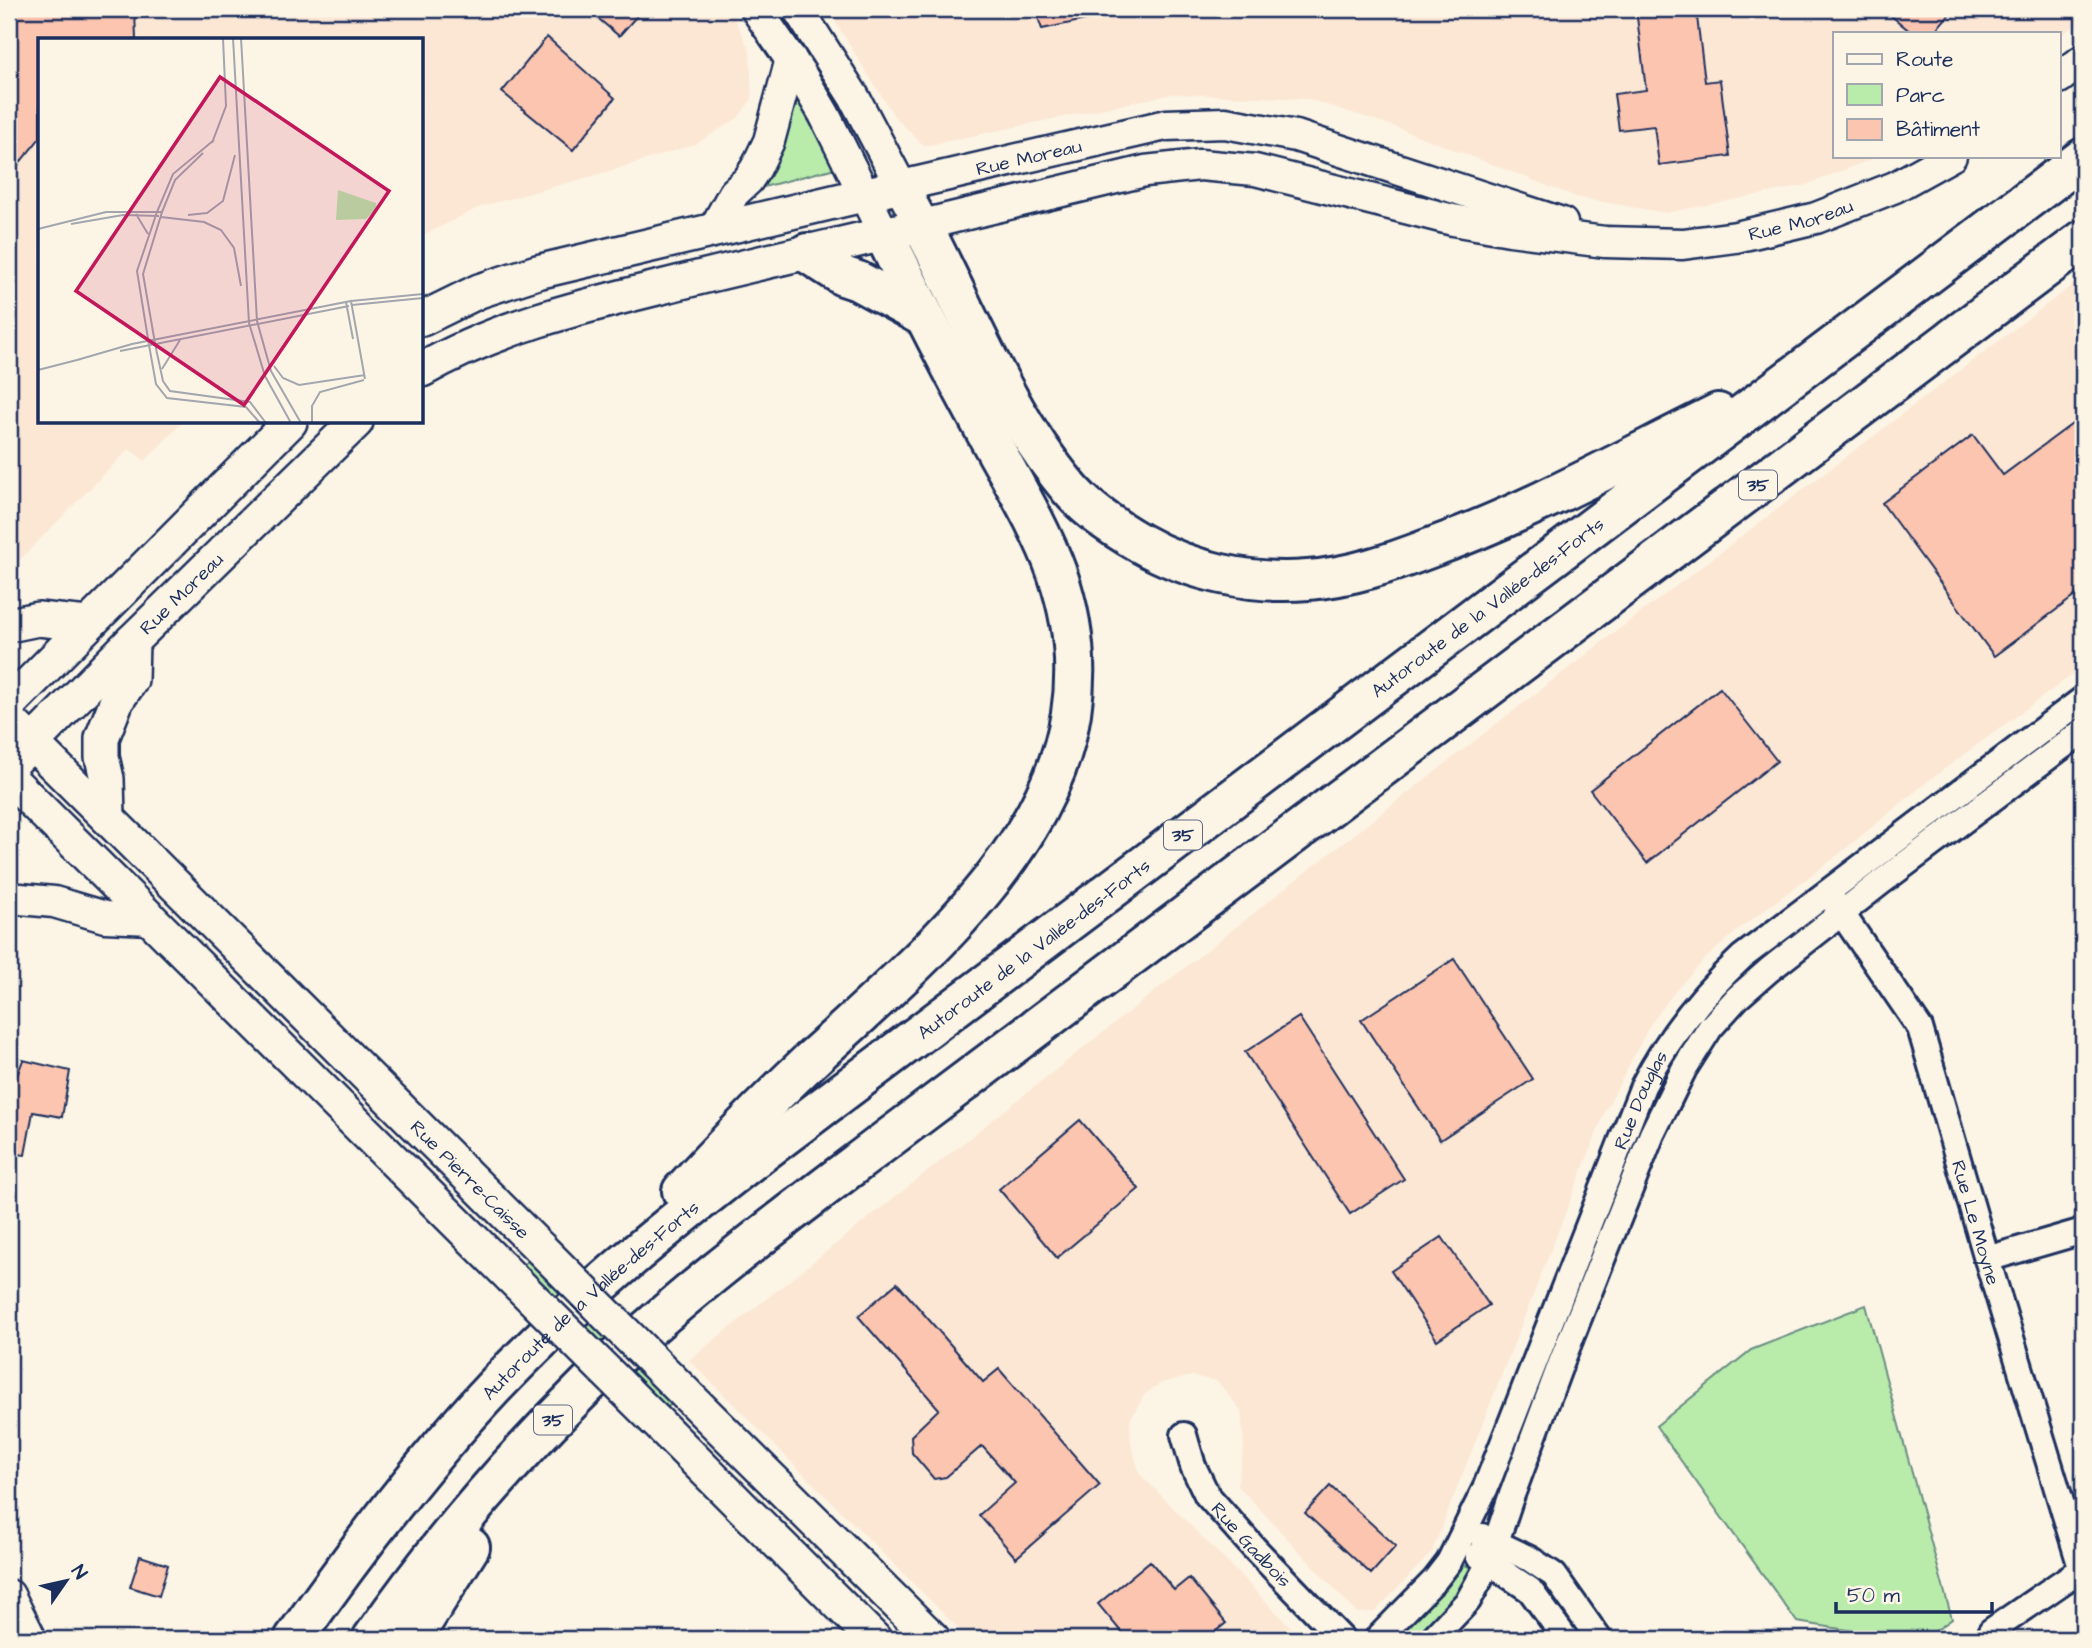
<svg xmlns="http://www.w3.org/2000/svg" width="2092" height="1648" font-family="'Architects Daughter',sans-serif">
<rect width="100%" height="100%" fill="#fcf5e5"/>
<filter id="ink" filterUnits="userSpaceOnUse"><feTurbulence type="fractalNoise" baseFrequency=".0143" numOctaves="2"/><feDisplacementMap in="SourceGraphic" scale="14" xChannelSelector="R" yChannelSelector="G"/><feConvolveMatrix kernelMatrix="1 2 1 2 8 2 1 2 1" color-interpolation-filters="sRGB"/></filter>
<g filter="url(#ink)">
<path fill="#fce7d5" d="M 9,9 L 730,9 L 750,51 L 752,99 L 738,118 L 696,144 L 600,174 L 480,207 L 422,236 L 422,40 L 40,40 L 40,422 L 183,422 L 145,461 L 129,449 L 9,571 Z
M 827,9 L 2083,9 L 2083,19 L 2059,37 L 2059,33 L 1835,33 L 1835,156 L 1880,156 L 1803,186 L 1666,213 L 1579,198 L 1390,125 L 1307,99 L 1173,94 L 924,146 L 894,116 Z
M 2083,277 L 2083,667 L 1931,779 L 1833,859 L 1743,926 L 1706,958 L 1676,990 L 1650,1025 L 1606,1110 L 1432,1552 L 1375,1612 L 1357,1613 L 1237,1485 L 1244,1447 L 1241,1411 L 1217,1381 L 1192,1376 L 1161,1383 L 1145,1394 L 1130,1420 L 1131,1443 L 1140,1474 L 1303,1639 L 969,1639 L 689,1360 L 1298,878 L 1606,639 Z"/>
<path fill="#b9ebab" stroke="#6a8d84" stroke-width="2" d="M 791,98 L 796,98 L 835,168 L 756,189 Z
M 530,1258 L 674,1401 L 664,1411 L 521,1267 Z
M 1866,1305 L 1952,1619 L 1924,1639 L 1904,1639 L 1797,1622 L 1656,1426 L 1751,1350 Z
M 1462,1564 L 1474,1569 C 1460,1597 1438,1618 1415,1639 L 1411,1639 L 1403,1629 L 1450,1584 Z"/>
<path fill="#fcc5af" stroke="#1b2f5e" stroke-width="2" d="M 9,9 L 135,9 L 136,40 L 40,40 L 40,138 L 9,176 Z
M 587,9 L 643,9 L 619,36 Z
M 1035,9 L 1103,9 L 1104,16 L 1042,29 Z
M 1636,9 L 1696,9 L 1705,82 L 1720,80 L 1730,156 L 1659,165 L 1654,126 L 1619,130 L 1614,94 L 1646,90 Z
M 1883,9 L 1954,9 L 1933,33 L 1912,33 Z
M 547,37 L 615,98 L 573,150 L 502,92 Z
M 2083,416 L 2083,590 L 1994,656 L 1882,503 L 1973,435 L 2003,475 Z
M 1720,688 L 1777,761 L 1647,863 L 1590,790 Z
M 1454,959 L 1533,1079 L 1440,1140 L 1361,1020 Z
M 1299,1017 L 1404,1179 L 1350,1214 L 1245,1052 Z
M 23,1060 L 70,1071 L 62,1117 L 33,1112 L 25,1155 L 9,1153 L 9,1079 L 15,1081 Z
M 1080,1120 L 1139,1189 L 1057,1258 L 999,1189 Z
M 1442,1237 L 1489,1305 L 1437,1340 L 1391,1271 Z
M 897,1283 L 983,1382 L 999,1369 L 1100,1485 L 1016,1558 L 979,1515 L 1015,1483 L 982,1446 L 946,1477 L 934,1479 L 912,1453 L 911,1436 L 939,1409 L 858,1316 Z
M 1330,1486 L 1396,1546 L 1371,1574 L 1305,1513 Z
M 140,1556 L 168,1565 L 159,1596 L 130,1587 Z
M 1150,1561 L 1174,1590 L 1189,1578 L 1226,1623 L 1206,1639 L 1127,1639 L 1098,1604 Z"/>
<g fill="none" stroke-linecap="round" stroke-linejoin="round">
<defs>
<g id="minor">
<path id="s1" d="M 1834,902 L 1920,1028 L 1987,1259 L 2083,1574"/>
<path d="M 1987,1259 L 2083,1231"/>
<path id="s2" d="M 1184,1435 L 1193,1466 L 1207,1495 L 1254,1548 L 1342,1639"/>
<path d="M 1482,1536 L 1530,1559 L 1554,1575 L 1599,1639"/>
<path d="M 1478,1555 L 1530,1590 L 1566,1639"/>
<path id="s3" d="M 1377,1639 L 1435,1580 L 1449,1562 L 1485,1489 L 1643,1086 C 1669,1035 1701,995 1742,957 L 2083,699"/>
<path d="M 1432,1639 L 1468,1601 L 1489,1563 L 1510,1500 L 1561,1363 L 1652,1134 L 1684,1069 L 1710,1028 L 1737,998 L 1769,970 L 1880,883 L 2083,731"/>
<path d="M 1987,1639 L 1991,1631 L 2080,1570"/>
</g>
<g id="tertiary">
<path d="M 756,9 L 800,73 L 824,114 L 884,234"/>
<path id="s4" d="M 798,9 L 854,97 L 901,186 L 1166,125 L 1225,123 L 1296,136 L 1562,223"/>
<path d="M 2059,78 L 2083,60"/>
<path id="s5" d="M 922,225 L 1145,171 L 1200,165 L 1255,170 L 1453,220 L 1510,230 L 1605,242 L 1683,244 L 1736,237 L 1816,218 L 1895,187 L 1951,156"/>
<path d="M 714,229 L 734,193 L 748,180 L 756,168 L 769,141 L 791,59"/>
<path d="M 9,898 L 54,902 L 105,917 L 151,919"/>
<path d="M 9,1595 L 31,1639"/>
</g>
<g id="secondary">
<path d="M 422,319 L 479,291 L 537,272 L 901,186 L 922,225 C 834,246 745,266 657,288 C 576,308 495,328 422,370"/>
<path d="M 9,625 L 38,619 L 88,624"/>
<path d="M 9,704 L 290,422"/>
<path id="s6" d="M 9,720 L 540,1248"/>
<path id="s7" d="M 18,757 L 132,641 L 356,422"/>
<path d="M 9,778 L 511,1277"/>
<path d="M 108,818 L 107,779 L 102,757 L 102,738 L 117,700 L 131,680 L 132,641"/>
<path d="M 684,1392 L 933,1639"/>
<path d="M 655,1420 L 874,1639"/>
</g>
<g id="motorway">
<path d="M 922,225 C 968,312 1005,412 1069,488 C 1087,510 1114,528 1140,543 C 1189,571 1251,585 1308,580 C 1350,577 1391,563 1430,548 C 1530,512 1623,460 1718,413"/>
<path d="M 807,253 L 843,276 L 858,281 L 924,317"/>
<path d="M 682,1191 C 724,1145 767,1101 812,1059 C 952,931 1131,787 1057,573 C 1039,523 1009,476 984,429 C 949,365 916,300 884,234"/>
<path id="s8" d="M 294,1639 C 355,1552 419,1467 492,1389 C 573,1303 665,1227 759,1155 L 2083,158"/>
<path d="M 372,1639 C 435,1548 509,1462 588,1384 C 678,1296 784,1218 884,1142 L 2083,240"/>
<path d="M 412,1639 L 470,1547"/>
</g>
</defs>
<use href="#minor" stroke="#1b2f5e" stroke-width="30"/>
<use href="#tertiary" stroke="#1b2f5e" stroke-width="35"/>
<use href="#secondary" stroke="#1b2f5e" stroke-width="38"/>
<use href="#motorway" stroke="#1b2f5e" stroke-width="44"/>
<use href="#minor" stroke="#fcf5e5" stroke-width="24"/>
<use href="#tertiary" stroke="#fcf5e5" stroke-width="30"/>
<use href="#secondary" stroke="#fcf5e5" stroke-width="33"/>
<use href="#motorway" stroke="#fcf5e5" stroke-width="38"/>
<defs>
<path id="secondary-bridge" d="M 540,1248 L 684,1392
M 511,1277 L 655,1420"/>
</defs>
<use href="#secondary-bridge" stroke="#1b2f5e" stroke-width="38" stroke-linecap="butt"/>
<use href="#secondary-bridge" stroke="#fcf5e5" stroke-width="33"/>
</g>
</g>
<g text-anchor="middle" stroke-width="5" stroke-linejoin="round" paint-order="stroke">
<g fill="#fcf5e5" stroke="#5e6a86" stroke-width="2">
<rect x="1739" y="470.5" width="38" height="29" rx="5"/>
<rect x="1164" y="820.5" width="38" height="29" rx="5"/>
<rect x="534" y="1405.5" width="38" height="29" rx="5"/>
</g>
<g font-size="18" font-weight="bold" fill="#1b2f5e">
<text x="1758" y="491">35</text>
<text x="1183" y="841">35</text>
<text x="553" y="1426">35</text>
</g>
<g font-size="19" fill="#1b2f5e" stroke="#fcf5e5">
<text dy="7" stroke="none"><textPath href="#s4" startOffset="336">Rue Moreau</textPath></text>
<text dy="7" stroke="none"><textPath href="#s5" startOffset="896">Rue Moreau</textPath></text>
<text dy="7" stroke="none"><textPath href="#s7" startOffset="231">Rue Moreau</textPath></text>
<text dy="7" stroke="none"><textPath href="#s8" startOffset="1586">Autoroute de la Vallée-des-Forts</textPath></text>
<text dy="7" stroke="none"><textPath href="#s8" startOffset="1018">Autoroute de la Vallée-des-Forts</textPath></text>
<text dy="7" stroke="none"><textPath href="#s3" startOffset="606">Rue Douglas</textPath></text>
<text dy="7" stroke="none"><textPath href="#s6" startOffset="651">Rue Pierre-Caisse</textPath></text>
<text dy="7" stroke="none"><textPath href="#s1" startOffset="355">Rue Le Moyne</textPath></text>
<text dy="7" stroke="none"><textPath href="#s8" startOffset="452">Autoroute de la Vallée-des-Forts</textPath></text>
<text dy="7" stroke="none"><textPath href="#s2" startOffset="131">Rue Gadbois</textPath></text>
</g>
</g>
<g transform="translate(38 38)">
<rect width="385" height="385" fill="#fcf5e5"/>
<path d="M 300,152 L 338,165 L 339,170 L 328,181 L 298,182 Z" fill="#b9ebab"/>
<path fill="none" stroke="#a2a6af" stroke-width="2" d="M 195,0 L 211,285 L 227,338 L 253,385M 203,0 L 219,283 L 233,333 L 263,385M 174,105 L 188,68 L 185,0M 124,174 L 137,142 L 165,115M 98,176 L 110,196M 150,177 L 169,175 L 185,163 L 197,117M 123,179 L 166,184 L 183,192 L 196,210 L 203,248M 33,186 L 85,177 L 121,178M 0,191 L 68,174 L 119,174 L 135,136 L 176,102M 313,263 L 385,256M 308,264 L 315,301M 314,267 L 385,260M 117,306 L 125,343 L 132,353 L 212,364 L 228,385M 111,307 L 118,346 L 129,360 L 208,369 L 222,385M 111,307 L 99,233 L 119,174 L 124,174 L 105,236 L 117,305M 82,313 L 311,268M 39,322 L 94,306 L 313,263 L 327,341M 236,328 L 245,340 L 261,347 L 327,337M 124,331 L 142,302M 0,332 L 43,321M 274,385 L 274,368 L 282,354 L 326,342"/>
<path fill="#c2185b" fill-opacity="0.15" stroke="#c2185b" stroke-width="3.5" d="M 182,39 L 351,153 L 206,367 L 38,253 Z"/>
<rect width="385" height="385" fill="none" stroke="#1b2f5e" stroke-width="3.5"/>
</g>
<rect width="2092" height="1648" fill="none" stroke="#fcf5e5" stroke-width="35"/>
<rect x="18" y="18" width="2057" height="1613" fill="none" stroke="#1b2f5e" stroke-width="2.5" filter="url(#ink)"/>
<rect x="1833" y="32" width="228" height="126" fill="#fcf5e5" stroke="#a2a6af" stroke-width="2"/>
<rect x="1847" y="54" width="35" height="10" fill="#fcf5e5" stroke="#a2a6af" stroke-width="2"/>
<text x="1896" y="66" font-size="21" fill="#1b2f5e">Route</text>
<rect x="1847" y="84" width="35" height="21" fill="#b9ebab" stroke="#a2a6af" stroke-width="2"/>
<text x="1896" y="102" font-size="21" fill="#1b2f5e">Parc</text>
<rect x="1847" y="119" width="35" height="21" fill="#fcc5af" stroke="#a2a6af" stroke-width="2"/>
<text x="1896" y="136" font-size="21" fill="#1b2f5e">Bâtiment</text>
<g transform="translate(66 1581) rotate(56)" stroke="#fcf5e5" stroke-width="5" paint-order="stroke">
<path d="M0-5L12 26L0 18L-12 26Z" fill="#1b2f5e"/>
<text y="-10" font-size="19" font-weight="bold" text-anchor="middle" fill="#1b2f5e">N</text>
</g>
<path d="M1836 1602v10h156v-10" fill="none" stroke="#1b2f5e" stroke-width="3.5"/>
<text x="1847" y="1602" font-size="21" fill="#1b2f5e" stroke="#fcf5e5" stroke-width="5" paint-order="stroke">50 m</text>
</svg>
